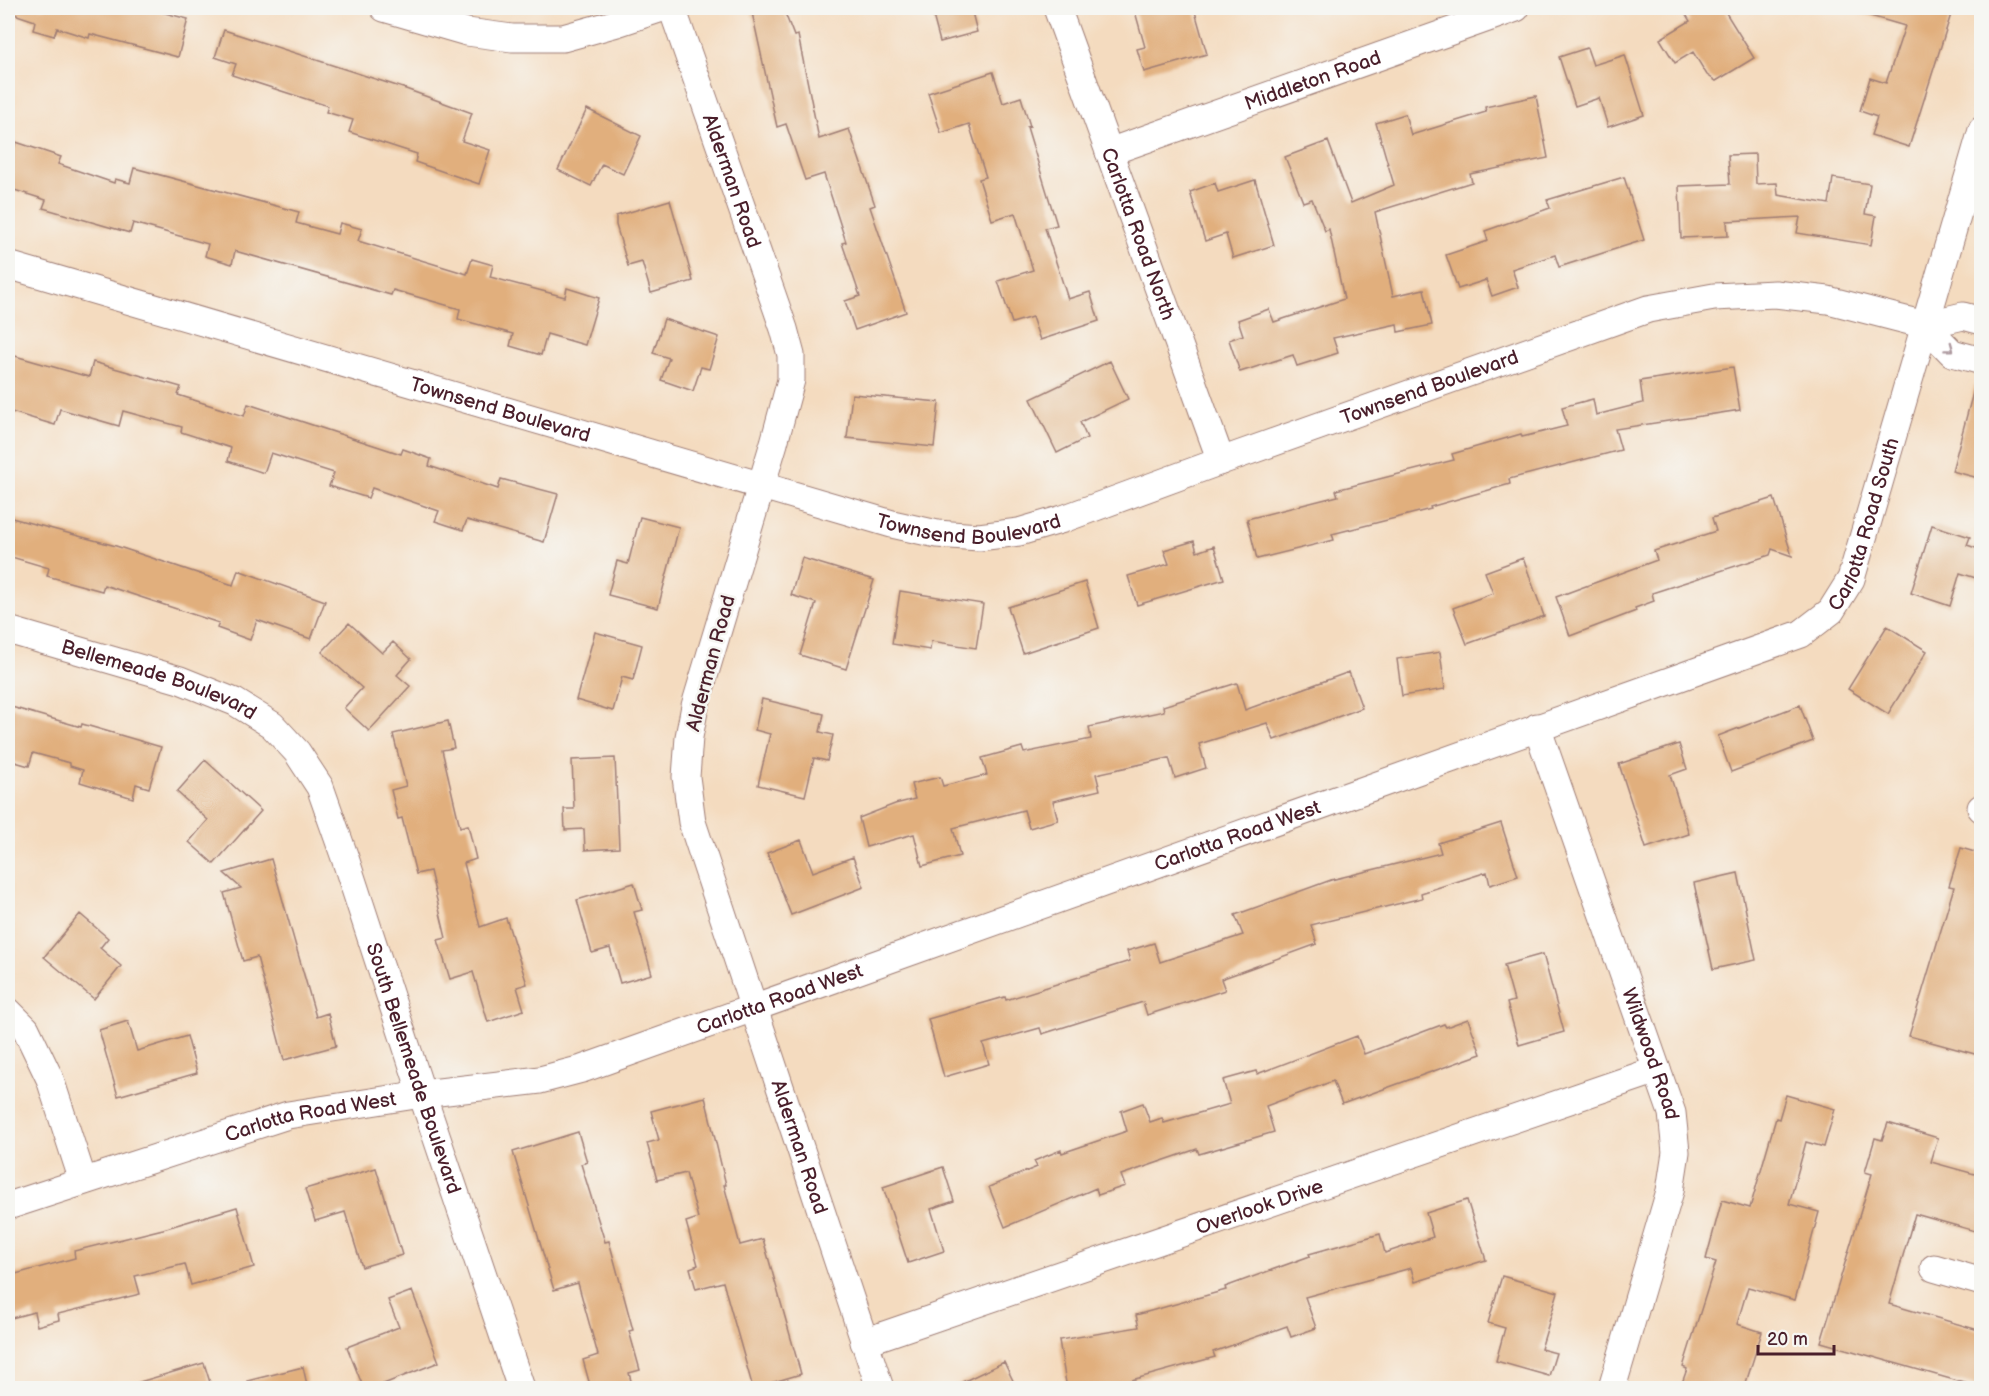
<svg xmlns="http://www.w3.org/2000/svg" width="1989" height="1396" font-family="'Balsamiq Sans',sans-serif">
<rect width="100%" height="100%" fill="#f6f6f2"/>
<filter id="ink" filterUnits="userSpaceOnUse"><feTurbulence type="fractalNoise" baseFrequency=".0167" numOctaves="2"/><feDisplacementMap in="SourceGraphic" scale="12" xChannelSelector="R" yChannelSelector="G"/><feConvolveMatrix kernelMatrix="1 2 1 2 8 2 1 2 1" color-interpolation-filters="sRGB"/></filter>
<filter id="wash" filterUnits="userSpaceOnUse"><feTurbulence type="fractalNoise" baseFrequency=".008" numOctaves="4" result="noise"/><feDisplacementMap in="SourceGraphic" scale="24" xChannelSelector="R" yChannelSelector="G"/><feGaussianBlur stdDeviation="1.35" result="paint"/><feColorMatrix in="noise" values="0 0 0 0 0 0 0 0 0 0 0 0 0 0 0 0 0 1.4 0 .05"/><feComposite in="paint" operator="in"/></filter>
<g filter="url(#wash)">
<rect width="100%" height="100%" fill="#f4dbbf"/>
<g id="blocks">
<path fill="#e1af7d" d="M 8,8 L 146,8 L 188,19 L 178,57 L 90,34 L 89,38 L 57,28 L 54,36 L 33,30 L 35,21 L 8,12 Z
M 751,8 L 783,8 L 794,36 L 798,35 L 819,139 L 849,129 L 875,205 L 870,207 L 906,312 L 855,330 L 845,301 L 860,296 L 842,243 L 846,242 L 824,174 L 805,180 L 786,124 L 777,127 Z
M 931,8 L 971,8 L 977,32 L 940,42 Z
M 1134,8 L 1194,8 L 1207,54 L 1144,72 L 1137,49 L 1145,47 Z
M 1682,8 L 1723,8 L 1754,58 L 1716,81 L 1707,75 L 1693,52 L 1675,63 L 1660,39 L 1690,21 Z
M 1861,8 L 1953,8 L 1909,147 L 1871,135 L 1877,117 L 1860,111 L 1870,78 L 1886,83 L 1905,26 L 1860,13 Z
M 224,30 L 403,88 L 472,113 L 462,141 L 490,150 L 479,184 L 415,162 L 417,154 L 349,132 L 353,120 L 326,112 L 328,106 L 232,75 L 236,64 L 215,57 Z
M 1587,48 L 1593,65 L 1625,55 L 1644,115 L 1608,127 L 1599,98 L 1575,106 L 1559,57 Z
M 993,72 L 1003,103 L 1021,97 L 1030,126 L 1027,127 L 1057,225 L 1045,228 L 1068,299 L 1090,292 L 1099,321 L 1040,340 L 1032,317 L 1012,323 L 998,281 L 1033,270 L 1015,213 L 992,220 L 979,179 L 986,177 L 969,124 L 941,133 L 928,93 Z
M 1536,96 L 1548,158 L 1470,174 L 1472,182 L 1375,212 L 1393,296 L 1424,289 L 1432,325 L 1398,332 L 1397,324 L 1333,338 L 1338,353 L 1297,366 L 1293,355 L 1240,372 L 1229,340 L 1243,335 L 1238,320 L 1269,309 L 1274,322 L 1344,299 L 1329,229 L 1325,231 L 1312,199 L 1303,202 L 1285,157 L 1328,141 L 1351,203 L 1394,185 L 1376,123 L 1405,114 L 1411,135 L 1486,112 L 1485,107 Z
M 587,109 L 641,136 L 623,174 L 602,164 L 591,186 L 558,170 Z
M 16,142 L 61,157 L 58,164 L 114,183 L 115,179 L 130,183 L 134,168 L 299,212 L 296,223 L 337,234 L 340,223 L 362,229 L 358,241 L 467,274 L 472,259 L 493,265 L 490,277 L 565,297 L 567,288 L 599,298 L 585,345 L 547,334 L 541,355 L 510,346 L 513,334 L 458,319 L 460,309 L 393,290 L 391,295 L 235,251 L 232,264 L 205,256 L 208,244 L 133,223 L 130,233 L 43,208 L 46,200 L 8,188 L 8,168 Z
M 1755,154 L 1756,184 L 1777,183 L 1778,195 L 1829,204 L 1833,178 L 1870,184 L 1865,214 L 1876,216 L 1871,245 L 1797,233 L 1800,217 L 1727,221 L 1728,236 L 1681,238 L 1679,186 L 1730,184 L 1728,155 Z
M 1624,177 L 1644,240 L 1559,267 L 1555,255 L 1512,269 L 1518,287 L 1492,296 L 1486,280 L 1458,289 L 1446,255 L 1488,241 L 1485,231 L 1550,208 L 1547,200 Z
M 1255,180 L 1274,245 L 1233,258 L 1226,234 L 1205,241 L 1190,192 L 1215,183 L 1218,192 Z
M 670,200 L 693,281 L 651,293 L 642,262 L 628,266 L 616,225 L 616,216 Z
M 664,319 L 719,337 L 709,369 L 701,367 L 693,391 L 661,380 L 669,358 L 653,353 Z
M 8,354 L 89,377 L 93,362 L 181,387 L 178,395 L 244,416 L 248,404 L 401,454 L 403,449 L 431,459 L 429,466 L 498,489 L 501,479 L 558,494 L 544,542 L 467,520 L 463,530 L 435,521 L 439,511 L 372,488 L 368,498 L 329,486 L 334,473 L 271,453 L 264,473 L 228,461 L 231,448 L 181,432 L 182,427 L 123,411 L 119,426 L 60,409 L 55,425 L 8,411 Z
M 1110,361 L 1128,399 L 1080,422 L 1087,438 L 1057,453 L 1031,399 Z
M 1733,367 L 1740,410 L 1615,429 L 1621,450 L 1509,479 L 1510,484 L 1430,507 L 1431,509 L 1332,534 L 1334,540 L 1257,559 L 1247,519 L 1338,496 L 1336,490 L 1454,460 L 1452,454 L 1521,434 L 1522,437 L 1567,426 L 1562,407 L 1593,399 L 1596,415 L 1643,403 L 1640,381 Z
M 1975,385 L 1982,386 L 1982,479 L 1952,471 Z
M 852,394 L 939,402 L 934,447 L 847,438 Z
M 1774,498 L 1792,556 L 1772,549 L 1770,555 L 1652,593 L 1654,601 L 1635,608 L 1636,611 L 1570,636 L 1556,597 L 1657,560 L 1654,551 L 1716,531 L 1712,518 Z
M 8,517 L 116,546 L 233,585 L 238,570 L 325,601 L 311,639 L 257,620 L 250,640 L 217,628 L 219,623 L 104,585 L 102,591 L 47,576 L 49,568 L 8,556 Z
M 640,517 L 679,527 L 658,608 L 608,595 L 617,561 L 628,564 Z
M 1932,525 L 1970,537 L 1967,545 L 1982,550 L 1982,580 L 1960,573 L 1950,606 L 1911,593 Z
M 1194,541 L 1197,552 L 1214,546 L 1224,579 L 1137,605 L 1128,576 L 1169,564 L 1164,550 Z
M 802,558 L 874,580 L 846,669 L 800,655 L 816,603 L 791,595 Z
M 1523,558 L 1544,616 L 1467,644 L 1453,608 L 1493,593 L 1485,572 Z
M 1085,582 L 1099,628 L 1023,653 L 1008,607 Z
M 900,591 L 983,604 L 976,648 L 931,641 L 930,650 L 892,644 Z
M 349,623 L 382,653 L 393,642 L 411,659 L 397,675 L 410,686 L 369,731 L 344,708 L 362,688 L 322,652 Z
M 1887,626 L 1927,651 L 1888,714 L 1848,689 Z
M 595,632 L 642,645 L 633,680 L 622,677 L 613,711 L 576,700 Z
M 1440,652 L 1445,689 L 1402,696 L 1397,659 Z
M 1349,672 L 1362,708 L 1274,740 L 1267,723 L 1199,744 L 1206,768 L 1175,778 L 1169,758 L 1096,774 L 1100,790 L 1053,801 L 1058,820 L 1029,828 L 1024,810 L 953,828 L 960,856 L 922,866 L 914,834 L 866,847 L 859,818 L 895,804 L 915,799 L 911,784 L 940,777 L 943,786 L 987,775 L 982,758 L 1022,747 L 1024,753 L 1091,739 L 1089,727 L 1164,711 L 1163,706 L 1237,683 L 1245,710 Z
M 762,699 L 824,714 L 820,732 L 833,735 L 827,761 L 814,758 L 805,796 L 758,785 L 770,734 L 755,730 Z
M 1800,705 L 1813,741 L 1731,772 L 1718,736 Z
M 8,706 L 81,727 L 82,724 L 161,747 L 149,788 L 136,784 L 133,798 L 80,782 L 83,770 L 70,766 L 70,763 L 33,753 L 29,766 L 8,760 L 13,744 L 8,743 Z
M 448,721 L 454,748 L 442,750 L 460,827 L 468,825 L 476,859 L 464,863 L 480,927 L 506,918 L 527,984 L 517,987 L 524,1010 L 488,1022 L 473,972 L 450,979 L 438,940 L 446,938 L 430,871 L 416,874 L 402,818 L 398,819 L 391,790 L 406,786 L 393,734 Z
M 1679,744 L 1687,769 L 1670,775 L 1689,834 L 1646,848 L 1619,764 Z
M 615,758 L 619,848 L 585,850 L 584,829 L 565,830 L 564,809 L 574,809 L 572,760 Z
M 205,760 L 261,811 L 214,864 L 189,842 L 208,820 L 177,792 Z
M 1501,823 L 1518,876 L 1490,885 L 1487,872 L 1421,893 L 1422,898 L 1311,925 L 1317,944 L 1221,979 L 1225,990 L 1147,1015 L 1143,1002 L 1042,1034 L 1040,1028 L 983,1044 L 989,1064 L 944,1077 L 928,1019 L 1005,997 L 1006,1000 L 1130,961 L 1127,951 L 1154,943 L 1160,962 L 1243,935 L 1235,915 L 1331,880 L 1441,853 L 1438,843 Z
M 801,840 L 813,872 L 853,857 L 864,887 L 791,915 L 767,853 Z
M 1961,848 L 1982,854 L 1982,1056 L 1909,1036 L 1954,887 L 1949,886 Z
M 271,859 L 316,1017 L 328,1013 L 336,1046 L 284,1060 L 257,957 L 243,961 L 224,893 L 241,888 L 224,873 Z
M 1738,873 L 1756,960 L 1713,969 L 1694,883 Z
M 634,883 L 642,910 L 634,912 L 652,974 L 620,983 L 610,948 L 592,953 L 577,900 Z
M 80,914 L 108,938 L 100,948 L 121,966 L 94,999 L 44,957 Z
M 1543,954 L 1564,1032 L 1519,1045 L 1507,1003 L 1514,1001 L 1504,965 Z
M 1468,1019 L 1481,1054 L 1342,1104 L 1333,1081 L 1266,1106 L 1274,1132 L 1199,1154 L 1197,1149 L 1121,1175 L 1125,1186 L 1098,1195 L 1096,1188 L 1005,1227 L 989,1187 L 1037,1167 L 1034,1161 L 1061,1150 L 1062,1153 L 1127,1131 L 1121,1111 L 1143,1103 L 1150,1122 L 1162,1118 L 1164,1123 L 1230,1104 L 1223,1080 L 1256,1071 L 1257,1074 L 1357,1036 L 1364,1054 L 1444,1024 L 1446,1027 Z
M 128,1021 L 137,1051 L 187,1036 L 197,1073 L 118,1096 L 99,1030 Z
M 1786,1095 L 1835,1109 L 1824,1147 L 1806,1142 L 1789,1204 L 1819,1212 L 1795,1300 L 1748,1287 L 1737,1324 L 1762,1332 L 1744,1389 L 1680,1389 L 1687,1369 L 1683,1367 L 1716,1262 L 1706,1259 L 1722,1200 L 1750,1208 L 1776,1118 L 1779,1119 Z
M 705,1097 L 726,1185 L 724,1185 L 740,1245 L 763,1239 L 801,1374 L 753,1388 L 723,1282 L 696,1289 L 690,1268 L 698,1265 L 686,1222 L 698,1218 L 686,1173 L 657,1180 L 647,1143 L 659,1140 L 651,1111 Z
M 1888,1123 L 1938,1138 L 1931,1162 L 1982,1176 L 1982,1233 L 1915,1214 L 1889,1304 L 1982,1331 L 1982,1388 L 1821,1342 L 1872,1174 L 1865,1172 L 1875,1138 L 1882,1140 Z
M 578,1132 L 587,1162 L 581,1164 L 605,1242 L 609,1241 L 633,1330 L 629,1331 L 640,1370 L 629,1373 L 633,1389 L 591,1389 L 583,1360 L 598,1355 L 578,1283 L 554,1290 L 513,1152 Z
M 943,1167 L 954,1201 L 931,1209 L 944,1251 L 908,1263 L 883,1187 Z
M 376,1168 L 402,1255 L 362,1267 L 345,1212 L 315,1221 L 305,1189 Z
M 1467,1200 L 1486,1260 L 1415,1282 L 1411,1268 L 1305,1297 L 1316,1328 L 1291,1337 L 1287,1326 L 1213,1352 L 1215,1357 L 1124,1382 L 1125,1389 L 1067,1389 L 1059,1340 L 1139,1327 L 1136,1315 L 1226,1290 L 1225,1287 L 1310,1256 L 1309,1254 L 1380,1234 L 1385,1253 L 1433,1237 L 1426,1213 Z
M 237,1207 L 254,1267 L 191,1285 L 185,1264 L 135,1276 L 140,1294 L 58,1314 L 59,1320 L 37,1326 L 34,1312 L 8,1319 L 8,1276 L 75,1258 L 74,1251 L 163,1229 Z
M 1502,1276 L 1558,1292 L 1541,1349 L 1556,1353 L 1549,1376 L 1496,1361 L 1505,1328 L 1488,1323 Z
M 412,1291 L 439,1362 L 371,1389 L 364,1389 L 347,1347 L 399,1327 L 388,1300 Z
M 1004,1362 L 1017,1389 L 948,1389 Z
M 204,1363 L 212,1389 L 136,1389 L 136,1383 Z
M 303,1367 L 308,1389 L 248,1389 L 247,1381 Z"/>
</g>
</g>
<g filter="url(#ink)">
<use href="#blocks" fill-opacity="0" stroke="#9f7d75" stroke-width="1.5"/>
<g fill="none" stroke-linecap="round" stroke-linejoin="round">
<defs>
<g id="minor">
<path d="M 384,8 L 467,32 L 512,38 L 563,38 L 617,23 L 662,8"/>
<path id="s1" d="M 672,8 L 784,329 L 791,355 L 791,380 L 774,443 L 695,706 L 689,737 L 686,777 L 692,822 L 880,1388"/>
<path id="s2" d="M 1057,8 L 1221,461"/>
<path id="s3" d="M 1109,152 L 1516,8"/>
<path id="s4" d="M 8,265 L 892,524 L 937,534 L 979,537 L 1019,532 L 1063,519 L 1221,461 L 1648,309 L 1714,297 L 1775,294 L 1828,300 L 1925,325 L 1963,316 L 1982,321"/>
<path d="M 1925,325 L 1952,353 L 1982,361"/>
<path id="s5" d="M 8,630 L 180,680 L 235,702 L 272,725 L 297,752 L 320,787 L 345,858 L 422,1094 L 521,1388"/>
<path id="s6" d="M 1537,727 L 1672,1113 L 1676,1152 L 1670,1191 L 1612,1388"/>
<path d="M 1981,808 L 1982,809"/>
<path d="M 8,1011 L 26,1029 L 50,1079 L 83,1181"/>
<path id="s7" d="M 8,1206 L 288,1115 L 422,1094 L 540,1080 L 582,1069 L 1801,634 L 1831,611 L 1851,579 L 1982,130"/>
<path d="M 1934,1268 L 1982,1282"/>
<path id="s8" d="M 864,1342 L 1657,1070"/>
</g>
</defs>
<use href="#minor" stroke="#9f7d75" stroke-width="29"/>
<use href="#minor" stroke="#fff" stroke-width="27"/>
</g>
<defs><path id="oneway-chevron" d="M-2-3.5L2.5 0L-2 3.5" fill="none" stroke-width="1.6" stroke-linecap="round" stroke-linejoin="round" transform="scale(1.5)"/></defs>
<use stroke="#ae9aa0" href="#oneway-chevron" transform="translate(1950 348) rotate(37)"/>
</g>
<g text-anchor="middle" stroke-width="5" stroke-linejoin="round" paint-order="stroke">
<g font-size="20" fill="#4a1f2b" stroke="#f6f6f2">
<text dy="7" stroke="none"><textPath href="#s3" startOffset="216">Middleton Road</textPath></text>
<text dy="7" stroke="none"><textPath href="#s1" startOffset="183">Alderman Road</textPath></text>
<text dy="7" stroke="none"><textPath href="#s2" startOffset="240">Carlotta Road North</textPath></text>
<text dy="7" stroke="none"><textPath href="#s4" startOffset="1485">Townsend Boulevard</textPath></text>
<text dy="7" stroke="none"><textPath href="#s4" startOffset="513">Townsend Boulevard</textPath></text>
<text dy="7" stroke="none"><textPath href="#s4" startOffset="999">Townsend Boulevard</textPath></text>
<text dy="7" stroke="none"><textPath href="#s7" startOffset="2018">Carlotta Road South</textPath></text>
<text transform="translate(710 663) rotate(-75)" y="7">Alderman Road</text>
<text dy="7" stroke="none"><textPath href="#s5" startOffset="159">Bellemeade Boulevard</textPath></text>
<text dy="7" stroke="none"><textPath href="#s7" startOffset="1288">Carlotta Road West</textPath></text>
<text dy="7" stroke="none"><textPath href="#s7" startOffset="802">Carlotta Road West</textPath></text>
<text dy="7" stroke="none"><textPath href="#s6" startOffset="346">Wildwood Road</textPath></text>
<text dy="7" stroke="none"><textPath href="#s5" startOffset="657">South Bellemeade Boulevard</textPath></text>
<text dy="7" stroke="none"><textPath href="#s7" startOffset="316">Carlotta Road West</textPath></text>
<text dy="7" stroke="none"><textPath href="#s1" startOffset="1191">Alderman Road</textPath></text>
<text dy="7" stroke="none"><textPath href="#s8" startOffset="418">Overlook Drive</textPath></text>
</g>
</g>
<rect width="1989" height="1396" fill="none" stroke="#f6f6f2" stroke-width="30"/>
<path d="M1758 1345v9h76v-9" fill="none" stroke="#4a1f2b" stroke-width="3"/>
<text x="1767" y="1345" font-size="18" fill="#4a1f2b" stroke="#f6f6f2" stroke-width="4.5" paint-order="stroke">20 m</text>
</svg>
